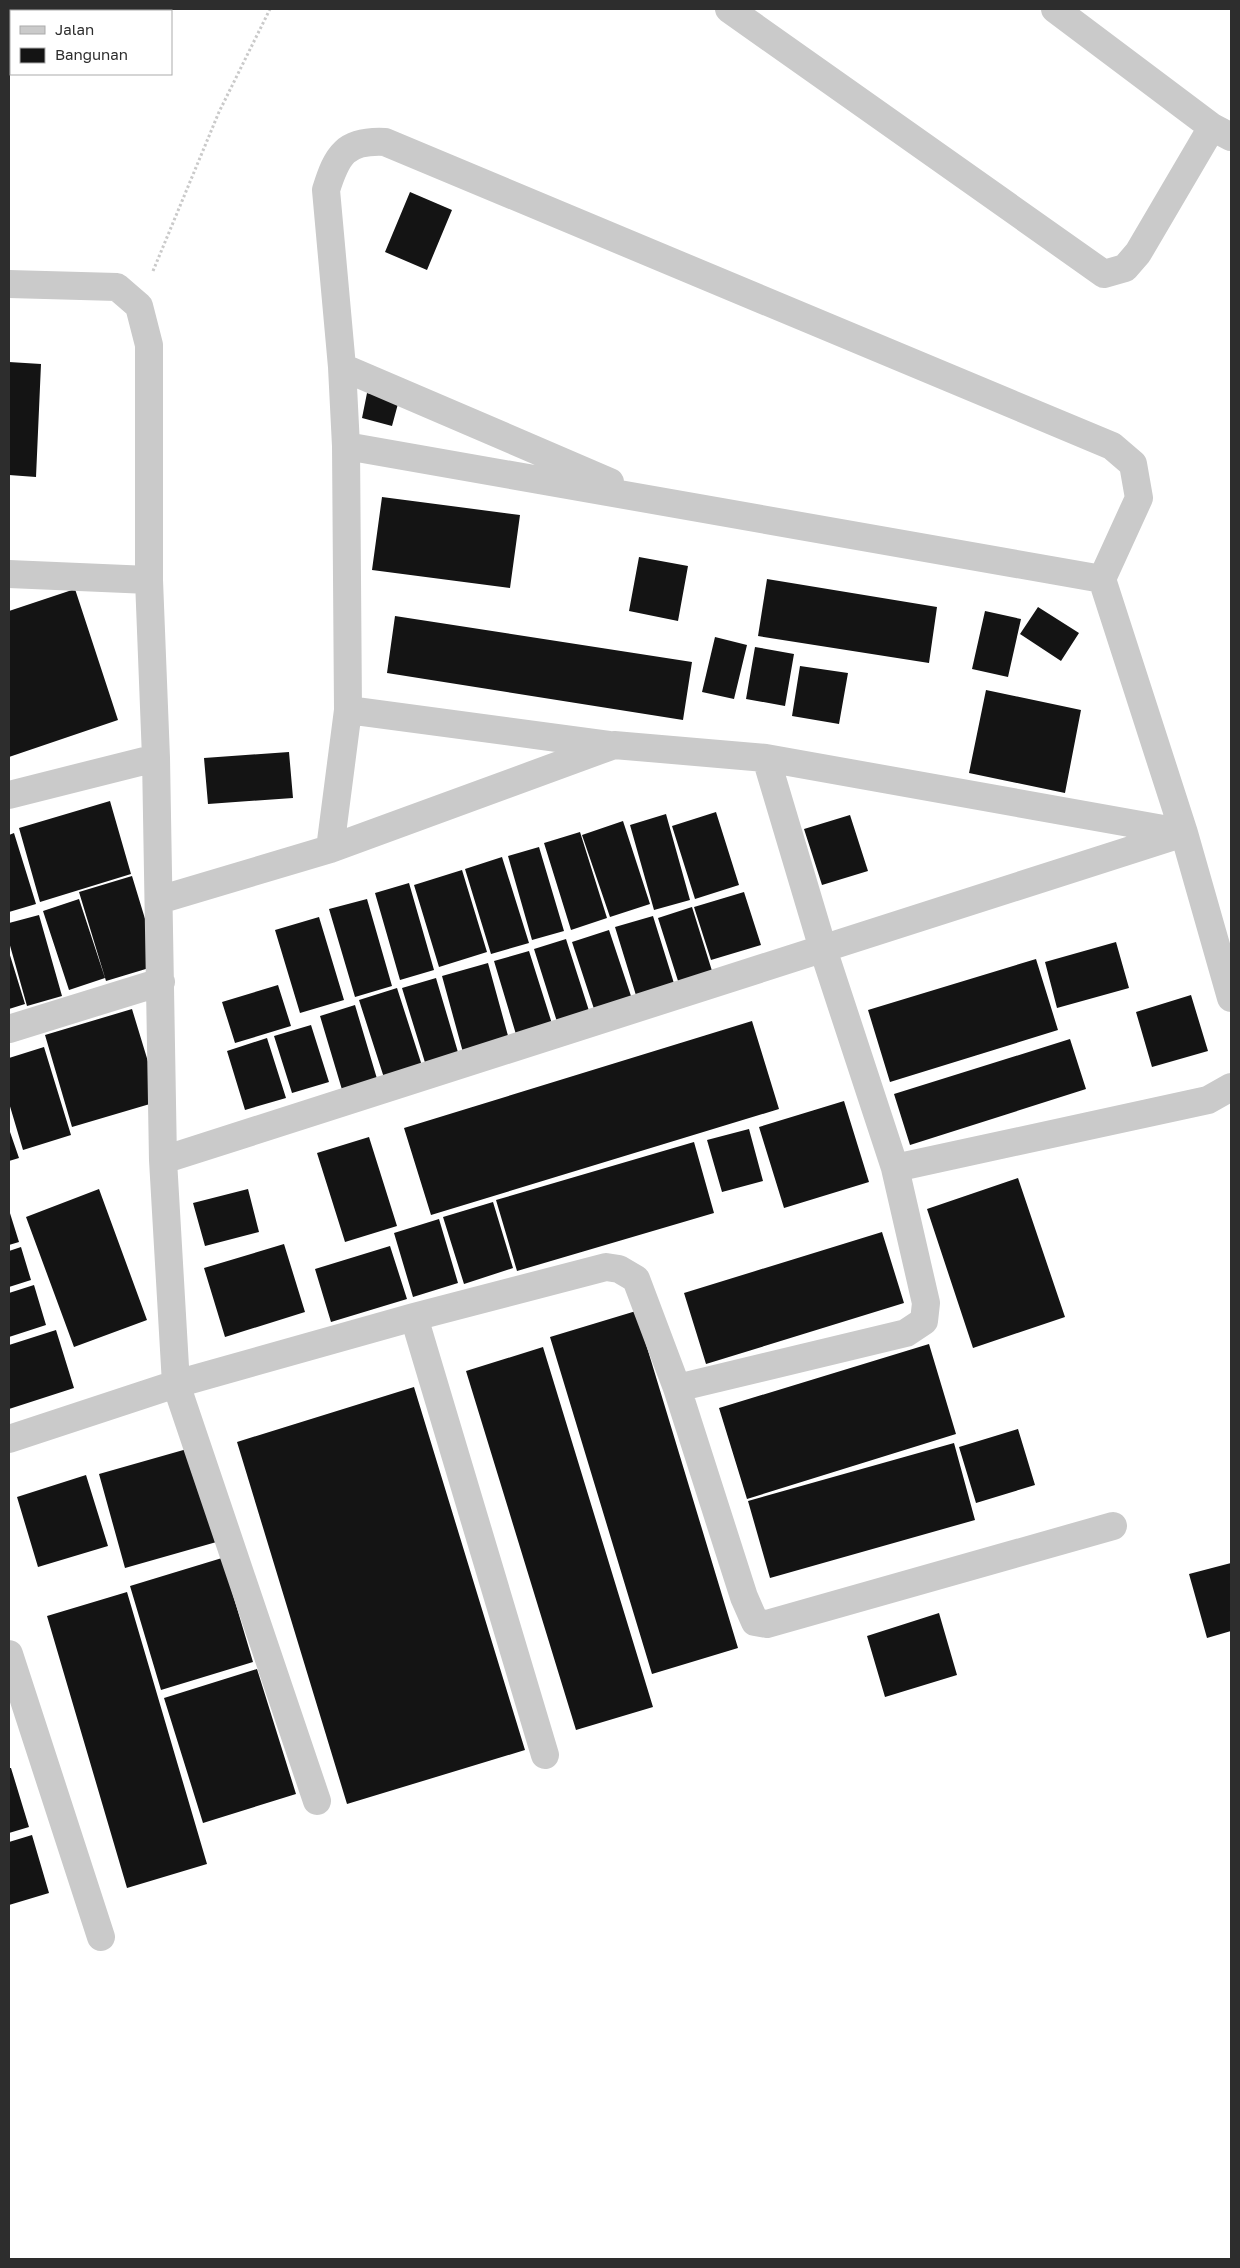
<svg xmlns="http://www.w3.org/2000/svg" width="1240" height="2268" font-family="'Golos Text',sans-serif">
<rect width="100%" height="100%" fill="#fff"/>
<path fill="#141414" d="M 410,192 L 452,210 L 427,270 L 385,252 Z
M 9,362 L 41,364 L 36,477 L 9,475 Z
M 367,393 L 399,400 L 392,426 L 362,418 Z
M 382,497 L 520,515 L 510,588 L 372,570 Z
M 639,557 L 688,566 L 678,621 L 629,611 Z
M 767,579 L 937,607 L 929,663 L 758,636 Z
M 75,589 L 118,720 L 9,757 L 9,611 Z
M 1038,607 L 1079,633 L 1061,661 L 1020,634 Z
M 985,611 L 1021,619 L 1008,677 L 972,669 Z
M 395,616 L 692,662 L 683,720 L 387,673 Z
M 715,637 L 747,645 L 734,699 L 702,692 Z
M 755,647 L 794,654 L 785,706 L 746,699 Z
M 800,666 L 848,673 L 839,724 L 792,716 Z
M 986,690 L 1081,710 L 1065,793 L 969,773 Z
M 289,752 L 293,798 L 208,804 L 204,758 Z
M 110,801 L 131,874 L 40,902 L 19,828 Z
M 716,812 L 739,885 L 695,899 L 672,826 Z
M 666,814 L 690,900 L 654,910 L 630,825 Z
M 850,815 L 868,871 L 822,885 L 804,829 Z
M 623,821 L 650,904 L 610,917 L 582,835 Z
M 580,832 L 607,918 L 571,930 L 544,843 Z
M 14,833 L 36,904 L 9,912 L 9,835 Z
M 539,847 L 564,931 L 532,940 L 508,856 Z
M 502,857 L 529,943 L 491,954 L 465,869 Z
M 462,870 L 487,952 L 439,967 L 414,885 Z
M 132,876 L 159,965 L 106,981 L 79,892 Z
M 409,883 L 434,970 L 400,980 L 375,893 Z
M 744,892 L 761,945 L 711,960 L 694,907 Z
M 79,899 L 105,978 L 69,990 L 43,911 Z
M 367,899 L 392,986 L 355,997 L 329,909 Z
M 692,907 L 713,974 L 679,984 L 658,918 Z
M 39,915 L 62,996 L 27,1006 L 9,942 L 9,923 Z
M 653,916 L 677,993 L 639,1005 L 615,927 Z
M 319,917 L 344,1000 L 300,1013 L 275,930 Z
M 609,930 L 633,1002 L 596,1015 L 572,942 Z
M 566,939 L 591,1017 L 559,1028 L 534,949 Z
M 1116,942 L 1129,988 L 1057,1008 L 1045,962 Z
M 529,951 L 554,1030 L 518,1041 L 494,961 Z
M 9,952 L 25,1004 L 9,1009 Z
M 1036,959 L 1058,1030 L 890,1082 L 868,1010 Z
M 488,963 L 510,1043 L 464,1056 L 442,976 Z
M 436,978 L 460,1059 L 427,1069 L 402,988 Z
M 278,985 L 291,1026 L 235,1043 L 222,1002 Z
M 397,988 L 425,1075 L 387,1087 L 359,1000 Z
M 1191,995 L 1208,1051 L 1152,1067 L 1136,1012 Z
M 355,1005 L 378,1082 L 343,1093 L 320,1016 Z
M 132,1009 L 160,1101 L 72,1127 L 45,1035 Z
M 752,1021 L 779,1109 L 431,1215 L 404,1128 Z
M 311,1025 L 329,1082 L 292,1093 L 274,1036 Z
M 267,1038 L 286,1098 L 245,1110 L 227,1051 Z
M 1070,1039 L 1086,1089 L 910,1145 L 894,1094 Z
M 44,1047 L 71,1135 L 23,1150 L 9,1103 L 9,1058 Z
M 844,1101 L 869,1182 L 784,1208 L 759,1127 Z
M 9,1129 L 19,1158 L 9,1161 Z
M 749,1129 L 763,1181 L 722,1192 L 707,1140 Z
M 369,1137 L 397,1226 L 345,1242 L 317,1153 Z
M 694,1142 L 714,1213 L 517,1271 L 496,1200 Z
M 1018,1178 L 1065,1317 L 973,1348 L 927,1209 Z
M 99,1189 L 147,1320 L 74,1347 L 26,1217 Z
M 248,1189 L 259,1232 L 205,1246 L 193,1203 Z
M 493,1202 L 513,1268 L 464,1284 L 443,1217 Z
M 9,1210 L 19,1242 L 9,1245 Z
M 439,1219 L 458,1283 L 413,1297 L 394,1233 Z
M 882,1232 L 904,1303 L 706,1364 L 684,1293 Z
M 284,1244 L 305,1312 L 225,1337 L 204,1268 Z
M 390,1246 L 407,1299 L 331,1322 L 315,1269 Z
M 21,1247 L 31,1280 L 9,1287 L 9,1251 Z
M 34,1285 L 46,1325 L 9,1337 L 9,1293 Z
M 636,1311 L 738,1648 L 652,1674 L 550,1337 Z
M 56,1330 L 74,1388 L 9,1409 L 9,1345 Z
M 929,1344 L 956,1434 L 747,1499 L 719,1408 Z
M 543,1347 L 653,1707 L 576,1730 L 466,1371 Z
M 414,1387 L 525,1750 L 347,1804 L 237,1442 Z
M 1018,1429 L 1035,1485 L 976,1503 L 959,1447 Z
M 954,1443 L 975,1520 L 770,1578 L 748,1501 Z
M 194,1447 L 220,1541 L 125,1568 L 99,1474 Z
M 86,1475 L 108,1546 L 38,1567 L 17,1497 Z
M 222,1558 L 253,1662 L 161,1690 L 130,1586 Z
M 1231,1563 L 1231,1631 L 1207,1638 L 1189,1574 Z
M 127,1592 L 207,1864 L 127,1888 L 47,1616 Z
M 939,1613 L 957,1675 L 885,1697 L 867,1636 Z
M 257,1669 L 296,1794 L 203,1823 L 164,1698 Z
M 9,1768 L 11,1768 L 29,1827 L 9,1833 Z
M 32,1835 L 49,1893 L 9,1905 L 9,1842 Z"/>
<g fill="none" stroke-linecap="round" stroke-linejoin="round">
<path stroke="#cacaca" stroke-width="3" stroke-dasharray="2.5 2.5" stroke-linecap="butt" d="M 153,271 L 219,112 L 270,9"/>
<path stroke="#cacaca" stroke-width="28" d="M 729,9 L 1104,274 L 1125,268 L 1138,253 L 1212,127
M 1055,9 L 1212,127 L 1231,137
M 9,284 L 117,287 L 139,306 L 149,345 L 149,580
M 342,367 L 610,482
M 346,446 L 1102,579
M 9,574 L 149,580 L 156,758 L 163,1160 L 176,1384 L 317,1801
M 348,710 L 609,745
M 766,758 L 1180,832
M 9,795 L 156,758
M 330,849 L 348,710 L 346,446 L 342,367 L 326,190 C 337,155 345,140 385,142 L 1112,446 L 1133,464 L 1139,498 L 1102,579 L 1184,833 L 1231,998
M 159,900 L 330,849 L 614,745 L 766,758 L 823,949 L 895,1168 L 926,1303 L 924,1321 L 906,1333 L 677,1388
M 9,1029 L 161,982
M 163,1160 L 1184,833
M 895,1168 L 1208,1100 L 1231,1087
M 414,1317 L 545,1755
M 9,1439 L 176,1384 L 414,1317 L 606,1267 L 619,1269 L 636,1279 L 677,1388 L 744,1597 L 755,1622 L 767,1624 L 1113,1526
M 9,1654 L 101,1937"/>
</g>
<rect width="1240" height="2268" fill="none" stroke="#2d2d2d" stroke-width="20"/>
<rect x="10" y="10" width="162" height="65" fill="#ffffff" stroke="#ababab"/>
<rect x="20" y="26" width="25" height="8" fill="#cacaca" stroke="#ababab"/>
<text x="55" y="35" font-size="15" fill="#2d2d2d">Jalan</text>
<rect x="20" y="48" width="25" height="15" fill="#141414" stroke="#ababab"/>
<text x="55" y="60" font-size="15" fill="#2d2d2d">Bangunan</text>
</svg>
